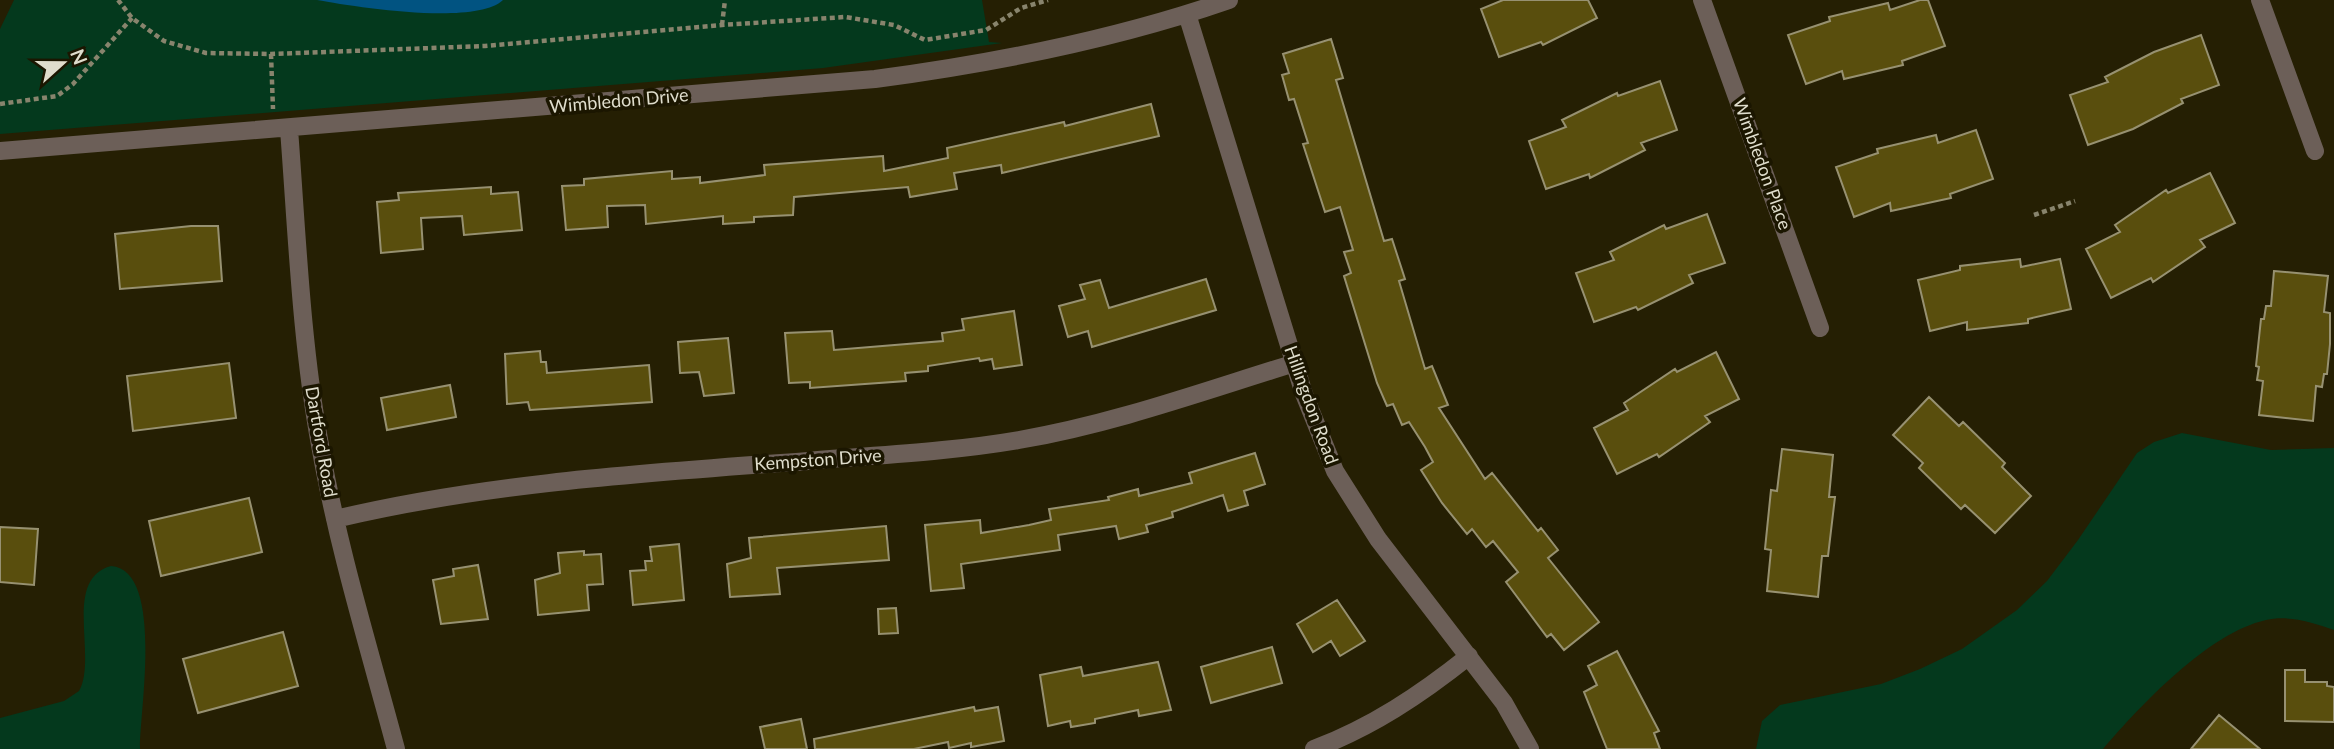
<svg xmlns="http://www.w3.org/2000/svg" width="2334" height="749" font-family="Lato,sans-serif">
<rect width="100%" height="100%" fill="#251f03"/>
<path fill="#04391d" d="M 14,0 L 982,0 L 989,42 L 1002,43 L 823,68 L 0,134 L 0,29 Z
M 2182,433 L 2271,450 L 2334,448 L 2334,630 C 2312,622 2288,615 2266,620 C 2208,633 2141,705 2103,749 L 1756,749 L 1762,721 L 1780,705 L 1881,684 L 1920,669 L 1962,649 L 2017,610 L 2047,581 L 2078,540 L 2137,453 L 2154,442 Z
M 111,566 C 165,570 139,715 140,749 L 0,749 L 0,718 L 64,701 L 79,691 C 98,658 62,579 111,566 Z"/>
<path fill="#015381" d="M 317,0 L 503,0 C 476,26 355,7 317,0 Z"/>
<path fill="#594e0d" stroke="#979171" stroke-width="2" d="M 1503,0 L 1588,0 L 1597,18 L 1543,45 L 1541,42 L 1499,57 L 1481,9 Z
M 1920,0 L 1928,0 L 1945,46 L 1902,61 L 1903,65 L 1844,79 L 1842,71 L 1806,84 L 1788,35 L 1830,21 L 1829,17 L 1888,3 L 1890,10 Z
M 2201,35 L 2219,85 L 2181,99 L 2183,103 L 2133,129 L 2088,145 L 2070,95 L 2108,82 L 2105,77 L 2154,52 Z
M 1331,39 L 1343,78 L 1336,80 L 1384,241 L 1392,239 L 1405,279 L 1399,281 L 1425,369 L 1432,366 L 1448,405 L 1439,408 L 1485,479 L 1492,473 L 1538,531 L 1541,528 L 1558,550 L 1548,558 L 1599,622 L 1564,650 L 1551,634 L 1547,637 L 1506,582 L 1518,572 L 1493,541 L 1486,547 L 1472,529 L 1467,534 L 1442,503 L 1421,470 L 1433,462 L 1425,447 L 1409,422 L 1402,425 L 1393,404 L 1387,406 L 1377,383 L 1344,276 L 1351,273 L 1344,252 L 1353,250 L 1340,207 L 1325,212 L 1303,144 L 1308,143 L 1294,99 L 1289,100 L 1282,75 L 1289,73 L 1283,54 Z
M 1660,81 L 1677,130 L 1641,143 L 1645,150 L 1590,178 L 1589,174 L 1546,189 L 1529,141 L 1566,127 L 1562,120 L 1617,93 L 1618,96 Z
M 1151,104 L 1159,136 L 1002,173 L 1001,165 L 954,173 L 957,189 L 910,197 L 908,187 L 794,197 L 793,215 L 754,217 L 754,222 L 723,224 L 723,216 L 646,224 L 645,205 L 607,206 L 608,227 L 566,230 L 562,186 L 584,185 L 584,179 L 672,171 L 672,179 L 700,177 L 700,183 L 765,175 L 764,165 L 883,156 L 884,171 L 948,158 L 947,148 L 1064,122 L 1065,126 Z
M 1976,130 L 1993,179 L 1950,194 L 1951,198 L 1891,211 L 1890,203 L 1854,217 L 1836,167 L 1878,153 L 1877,149 L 1936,135 L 1938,143 Z
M 2210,173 L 2235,223 L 2200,240 L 2205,247 L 2153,282 L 2151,278 L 2111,298 L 2086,249 L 2120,232 L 2115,225 L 2166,190 L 2168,193 Z
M 491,187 L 491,194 L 518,192 L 522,230 L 464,235 L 462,216 L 421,218 L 423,249 L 381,253 L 377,202 L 399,200 L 398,193 Z
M 1707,214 L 1725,263 L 1689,275 L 1693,283 L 1638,310 L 1636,307 L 1594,322 L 1576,273 L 1614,260 L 1610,252 L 1664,225 L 1666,229 Z
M 191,226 L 218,226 L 222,281 L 120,289 L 115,234 Z
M 2020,259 L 2021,267 L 2060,259 L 2071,309 L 2028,319 L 2028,323 L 1967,330 L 1967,322 L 1930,331 L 1918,280 L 1960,270 L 1960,266 Z
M 2274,271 L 2328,276 L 2324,312 L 2330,313 L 2330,344 L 2327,374 L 2324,374 L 2322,387 L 2316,386 L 2313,421 L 2259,415 L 2263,381 L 2257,380 L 2259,367 L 2256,366 L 2261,319 L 2264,319 L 2266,306 L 2271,306 Z
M 1206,279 L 1216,310 L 1092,347 L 1088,331 L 1068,337 L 1059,306 L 1085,299 L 1080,285 L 1100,280 L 1109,308 Z
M 1014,311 L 1022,365 L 994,369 L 992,359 L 980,361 L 979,358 L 928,366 L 928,371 L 905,373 L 906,381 L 810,388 L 810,382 L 789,383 L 785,333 L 832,331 L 834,350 L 943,341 L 942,333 L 964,330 L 962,319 Z
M 728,338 L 734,393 L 704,396 L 699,372 L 680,373 L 678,342 Z
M 540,351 L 541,362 L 546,362 L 547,373 L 649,365 L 652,402 L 530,410 L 528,402 L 507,404 L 505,354 Z
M 1716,352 L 1739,399 L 1705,416 L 1710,422 L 1659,457 L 1657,454 L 1617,474 L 1594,428 L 1628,410 L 1624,403 L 1675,369 L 1677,372 Z
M 229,363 L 236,418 L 133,431 L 127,376 Z
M 450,385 L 456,417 L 387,430 L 381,398 Z
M 1929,397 L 1959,426 L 1963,422 L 2005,463 L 2002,467 L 2031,496 L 1995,533 L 1965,505 L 1961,509 L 1919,468 L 1923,463 L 1893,435 Z
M 1782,449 L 1833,455 L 1829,497 L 1835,497 L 1828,556 L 1822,556 L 1818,597 L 1767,591 L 1771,550 L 1765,549 L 1771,490 L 1777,491 Z
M 1255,453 L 1265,484 L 1244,491 L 1248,505 L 1228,511 L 1223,495 L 1172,512 L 1173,517 L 1146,525 L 1148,532 L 1119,539 L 1116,526 L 1058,535 L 1060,550 L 961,564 L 964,588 L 931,591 L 925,525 L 980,520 L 981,533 L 1029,525 L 1051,520 L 1049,509 L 1109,500 L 1108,497 L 1138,489 L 1139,496 L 1192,483 L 1189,473 Z
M 249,498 L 262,552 L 161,576 L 149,521 Z
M 886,526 L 889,560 L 777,568 L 780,594 L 730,597 L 727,564 L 751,558 L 749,538 Z
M 0,527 L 38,529 L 34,585 L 0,582 Z
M 679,544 L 684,600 L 633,605 L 630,571 L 646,570 L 645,561 L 652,561 L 650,547 Z
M 584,551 L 584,555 L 601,554 L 603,584 L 587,585 L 589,610 L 538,615 L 535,580 L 560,573 L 558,553 Z
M 478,565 L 488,619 L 441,624 L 433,580 L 454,576 L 453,569 Z
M 1337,600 L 1365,641 L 1340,656 L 1331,641 L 1313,652 L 1297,624 Z
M 896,608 L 898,633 L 879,634 L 878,609 Z
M 283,632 L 298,686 L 198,713 L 183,659 Z
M 1272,647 L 1282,683 L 1211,703 L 1201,667 Z
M 1617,651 L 1659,731 L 1654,733 L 1660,749 L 1607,749 L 1584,692 L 1597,685 L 1588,666 Z
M 1158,662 L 1171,710 L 1139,716 L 1138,710 L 1095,719 L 1095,723 L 1071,727 L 1070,721 L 1048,726 L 1040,675 L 1081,667 L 1083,676 Z
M 2285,670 L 2305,670 L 2305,682 L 2327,682 L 2327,686 L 2334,687 L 2334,722 L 2285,721 Z
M 974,707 L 975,711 L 998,707 L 1004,741 L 971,747 L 971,743 L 949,748 L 948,742 L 914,749 L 815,749 L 814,739 Z
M 2219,715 L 2260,749 L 2191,749 Z
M 801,719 L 807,749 L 765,749 L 760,727 Z"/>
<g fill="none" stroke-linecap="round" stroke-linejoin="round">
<path stroke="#88846d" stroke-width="4.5" stroke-dasharray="5 3.5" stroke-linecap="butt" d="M 118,0 L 132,18 L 164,41 L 206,53 L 271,54 L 485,46 L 722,25 L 845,17 L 894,25 L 925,40 L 986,30 L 1021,8 L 1048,0
M 722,25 L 725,0
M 271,54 L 273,109
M 0,104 L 57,96 L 73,84 L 132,18
M 2034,215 L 2075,201"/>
<path stroke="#6c5f58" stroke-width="18" d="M 1702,0 L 1820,328
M 2260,0 L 2315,151
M 1187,14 L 1304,394 L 1335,471 L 1378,539 L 1504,703 L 1530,749
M 289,129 C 297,234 301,341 320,445 C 338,548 369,648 396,749
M 0,151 L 875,79 C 996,63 1114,40 1229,0
M 335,519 C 491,482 649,473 808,461 C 878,455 949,452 1019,440 C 1113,424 1204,391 1295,363
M 1314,749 C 1372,727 1420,695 1469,656"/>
</g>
<g text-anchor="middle" stroke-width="7" stroke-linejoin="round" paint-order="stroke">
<g font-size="18" fill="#dfddcc" stroke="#1b1600">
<text transform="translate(619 101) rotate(-5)" y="6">Wimbledon Drive</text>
<text transform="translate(1762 164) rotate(70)" y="6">Wimbledon Place</text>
<text transform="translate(1311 405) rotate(70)" y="6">Hillingdon Road</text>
<text transform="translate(321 442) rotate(80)" y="6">Dartford Road</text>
<text transform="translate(818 460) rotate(-4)" y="6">Kempston Drive</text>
</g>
</g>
<g transform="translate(63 63) rotate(69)" stroke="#1b1600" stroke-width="5" paint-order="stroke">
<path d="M0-5L12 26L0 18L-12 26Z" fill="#dfddcc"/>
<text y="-10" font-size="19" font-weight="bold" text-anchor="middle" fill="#dfddcc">N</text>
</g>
</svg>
